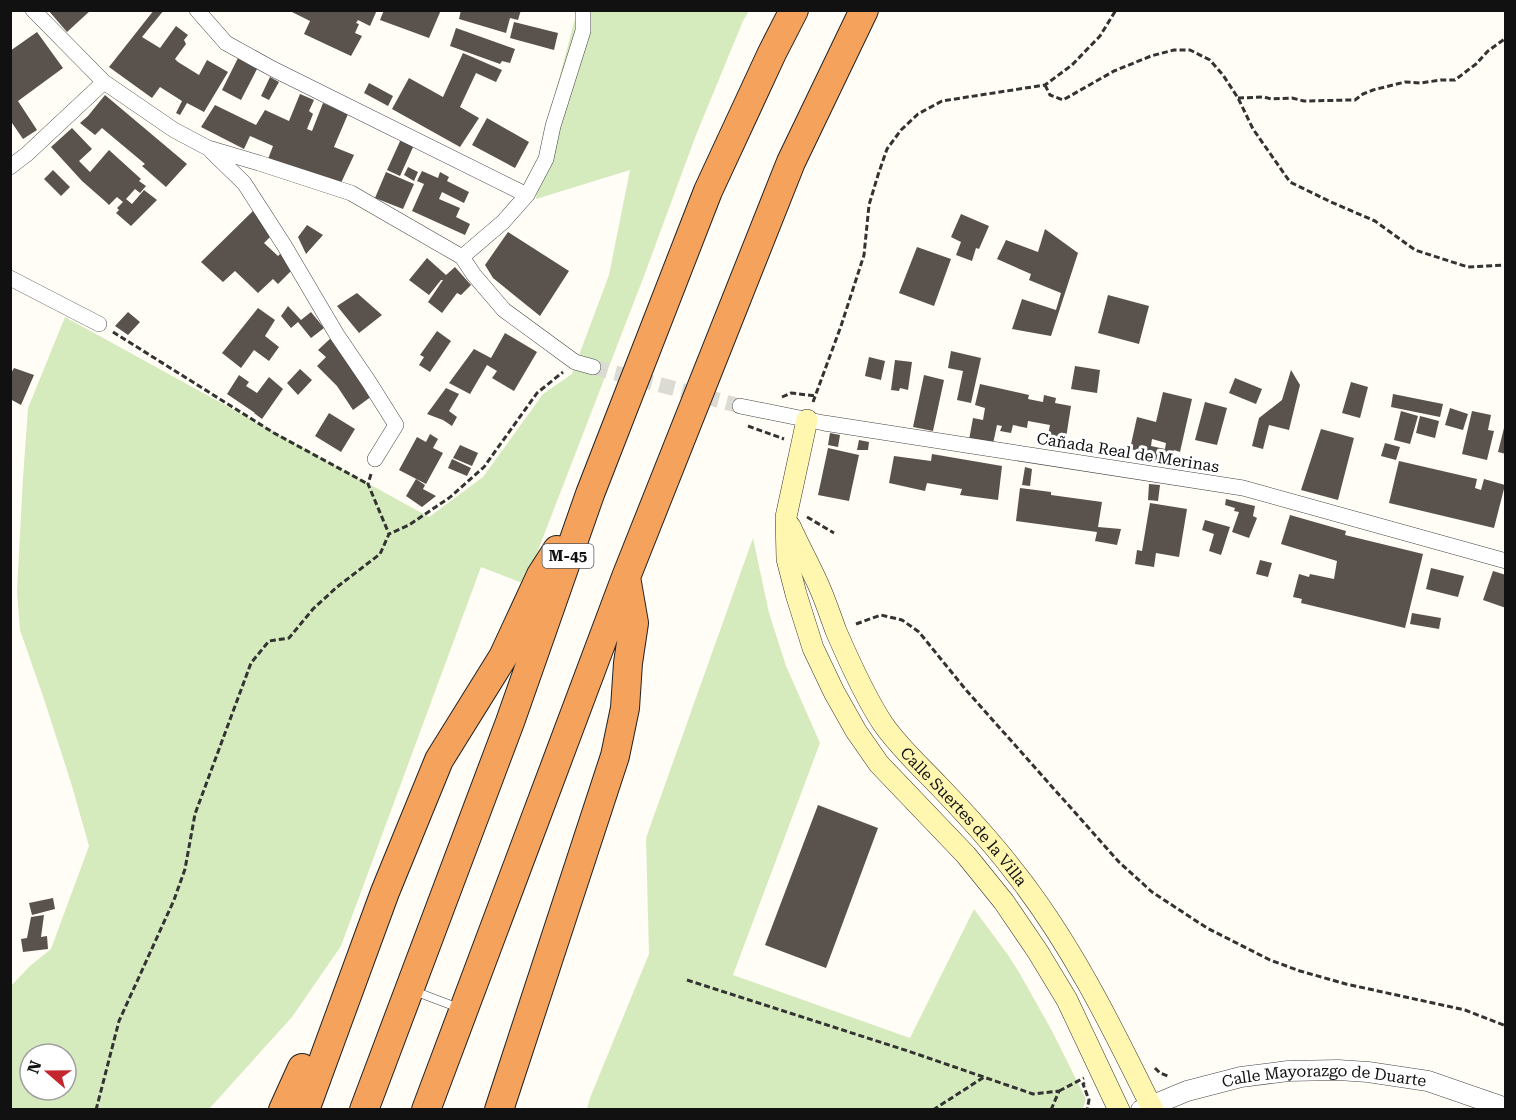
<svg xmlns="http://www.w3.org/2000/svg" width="1516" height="1120" font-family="'Roboto Serif',serif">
<rect width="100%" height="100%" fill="#fffdf5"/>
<path fill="#d5ebbd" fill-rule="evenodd" d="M 577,11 L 749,11 L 743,21 L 696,135 L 644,276 L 525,584 L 481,567 L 341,946 L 292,1017 L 209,1109 L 11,1109 L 10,987 L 30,966 L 51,949 L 89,846 L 72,786 L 45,702 L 20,630 L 17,591 L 23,478 L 28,408 L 65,317 L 429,517 L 483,477 L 543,394 L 572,374 L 609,275 L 630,170 L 536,199 L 541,147 ZM 30,1054 L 66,1054 L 66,1090 L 30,1090 Z
M 753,538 L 769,613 L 786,666 L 820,743 L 733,975 L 910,1038 L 974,909 L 1008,955 L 1020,974 L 1052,1031 L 1086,1099 L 1083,1109 L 587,1109 L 590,1098 L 649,954 L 646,838 Z"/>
<path fill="#5a524d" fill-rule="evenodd" d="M 48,10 L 91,10 L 67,32 Z
M 154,10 L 164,10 L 142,37 L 160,48 L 176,26 L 188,35 L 184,40 L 186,44 L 175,59 L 178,62 L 199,75 L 207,60 L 228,72 L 204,112 L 187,103 L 180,115 L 176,113 L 182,101 L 160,87 L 152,98 L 109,67 Z
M 293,10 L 329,10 L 333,12 L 334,10 L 377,10 L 370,26 L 358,20 L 356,23 L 359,24 L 355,33 L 362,36 L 351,56 L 304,34 L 310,21 L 292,12 Z
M 384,10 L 441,10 L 429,38 L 380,20 Z
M 461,10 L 521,10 L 518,20 L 510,18 L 506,33 L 459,19 Z
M 514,22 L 558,33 L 554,50 L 510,38 Z
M 456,28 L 515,49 L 510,63 L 502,61 L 500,64 L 450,46 Z
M 37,32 L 63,68 L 18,101 L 37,130 L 23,139 L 10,120 L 10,51 Z
M 463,53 L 502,70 L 496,82 L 476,73 L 460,107 L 479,118 L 460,147 L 392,109 L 409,78 L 443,97 Z
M 238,58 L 257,69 L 241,100 L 222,90 Z
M 270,77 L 279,82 L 269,100 L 261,96 Z
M 369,83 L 393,96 L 388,106 L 364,93 Z
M 300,94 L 314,100 L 309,111 L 313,114 L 307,129 L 312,131 L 323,103 L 348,114 L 334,147 L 354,155 L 341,183 L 268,159 L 273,146 L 250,136 L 244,149 L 201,127 L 215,105 L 256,125 L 265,110 L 289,121 Z
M 105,95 L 187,164 L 166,187 L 142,166 L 145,164 L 102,128 L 95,135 L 80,123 L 88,116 Z
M 487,118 L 529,142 L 515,168 L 472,145 Z
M 72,128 L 92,149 L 79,161 L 90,172 L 109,150 L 141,179 L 139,181 L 146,186 L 140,193 L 135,189 L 126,199 L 132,204 L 144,190 L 157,200 L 131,226 L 116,213 L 119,210 L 117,208 L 123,202 L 117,197 L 109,205 L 106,202 L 82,181 L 51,147 Z
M 401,139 L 414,145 L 400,176 L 387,170 Z
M 408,167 L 418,172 L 414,181 L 404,175 Z
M 53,170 L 70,187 L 61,196 L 44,179 Z
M 422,171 L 438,178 L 440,172 L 449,177 L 447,181 L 469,192 L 464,203 L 442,192 L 439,199 L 460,208 L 456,217 L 470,224 L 465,235 L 412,211 L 424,184 L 417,181 Z
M 386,172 L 414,184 L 403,209 L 375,198 Z
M 255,209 L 273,234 L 264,243 L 278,256 L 283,251 L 293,269 L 278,284 L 273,279 L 258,293 L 235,271 L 223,282 L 201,262 Z
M 961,214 L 989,226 L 979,249 L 976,248 L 972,261 L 956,255 L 961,242 L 951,237 Z
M 307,225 L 323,235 L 306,254 L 298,237 Z
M 1045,229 L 1078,253 L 1051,336 L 1012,329 L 1022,299 L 1056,310 L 1061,293 L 1029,280 L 1031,274 L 997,259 L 1006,240 L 1038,252 Z
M 508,232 L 569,271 L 540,316 L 493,278 L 485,265 Z
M 917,247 L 951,259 L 934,306 L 899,293 Z
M 427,258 L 446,275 L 455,267 L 471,285 L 461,295 L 457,293 L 442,313 L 428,302 L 443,280 L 441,280 L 429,295 L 409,280 Z
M 357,293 L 382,315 L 359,333 L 337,306 Z
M 1108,295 L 1149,306 L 1139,344 L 1098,333 Z
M 288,306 L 301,320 L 311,312 L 324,328 L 311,338 L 298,322 L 291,328 L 281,316 Z
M 258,308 L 275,320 L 265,336 L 279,347 L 269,361 L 254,350 L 241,368 L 222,353 Z
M 128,312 L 140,322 L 128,335 L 115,326 Z
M 437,331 L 451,341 L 430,372 L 419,365 L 424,357 L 420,355 Z
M 505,333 L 537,352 L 514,391 L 492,378 L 497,371 L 487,365 L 470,394 L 449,383 L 474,349 L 491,358 Z
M 332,337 L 372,396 L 353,410 L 337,386 L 317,366 L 326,357 L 318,350 Z
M 951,351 L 981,358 L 971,403 L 957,400 L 963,371 L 948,368 Z
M 869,357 L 885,361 L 881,380 L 865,376 Z
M 895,360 L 912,362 L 908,390 L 900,388 L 899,391 L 891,390 Z
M 1075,366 L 1100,370 L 1097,393 L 1071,389 Z
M 14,368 L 34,375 L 21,405 L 10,399 L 10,375 Z
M 300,369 L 312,380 L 298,395 L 287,383 Z
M 1291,370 L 1300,385 L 1289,430 L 1269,425 L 1263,449 L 1252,446 L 1259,418 L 1282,400 Z
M 239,375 L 249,382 L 246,386 L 257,393 L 269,377 L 283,389 L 262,419 L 254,413 L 255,413 L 227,394 Z
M 924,375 L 944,380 L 933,431 L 913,427 Z
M 1235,378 L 1262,389 L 1256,404 L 1229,393 Z
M 1351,382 L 1368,387 L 1360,418 L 1342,413 Z
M 980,384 L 1029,395 L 1028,399 L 1043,402 L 1044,395 L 1056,398 L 1055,403 L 1071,406 L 1066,438 L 1048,435 L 1050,425 L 1028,421 L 1027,428 L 1013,425 L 1011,433 L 1000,431 L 1002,426 L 997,425 L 993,444 L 969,440 L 973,418 L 983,420 L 985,408 L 975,405 Z
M 446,388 L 459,394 L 449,411 L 457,417 L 452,426 L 443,420 L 427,414 Z
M 1163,392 L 1192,399 L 1180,452 L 1174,450 L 1171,465 L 1148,461 L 1149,453 L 1130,449 L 1137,417 L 1156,422 ZM 1152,439 L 1166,443 L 1165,449 L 1151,446 Z
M 1393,394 L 1443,404 L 1440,417 L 1391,407 Z
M 1205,402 L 1227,408 L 1217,445 L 1195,440 Z
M 1450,408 L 1468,414 L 1463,430 L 1445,425 Z
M 1401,411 L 1418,416 L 1410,444 L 1394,440 Z
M 1472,411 L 1491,415 L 1488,430 L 1494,431 L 1487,460 L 1462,454 Z
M 329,413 L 355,429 L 341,452 L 315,436 Z
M 1420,416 L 1439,421 L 1435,438 L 1416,433 Z
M 1505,424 L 1506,425 L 1506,454 L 1498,452 Z
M 1321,429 L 1354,438 L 1338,500 L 1301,490 Z
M 830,433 L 840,435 L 838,447 L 828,445 Z
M 430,434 L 438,439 L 433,448 L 443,453 L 426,484 L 399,470 L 417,437 L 426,442 Z
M 859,440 L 869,442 L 868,450 L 857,450 Z
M 1385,443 L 1400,447 L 1396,460 L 1381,456 Z
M 460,445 L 478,453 L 472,466 L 453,458 Z
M 828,448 L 859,455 L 849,501 L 818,495 Z
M 932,454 L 1002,466 L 998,500 L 960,495 L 962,489 L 927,483 L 925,491 L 889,483 L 894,456 L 931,461 Z
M 452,459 L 471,468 L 467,476 L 448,468 Z
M 1399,461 L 1477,479 L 1475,488 L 1481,490 L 1484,479 L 1505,485 L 1494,528 L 1389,503 Z
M 1025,467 L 1032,469 L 1030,486 L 1022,485 Z
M 416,479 L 425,485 L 423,489 L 436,496 L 422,507 L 406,496 Z
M 1149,484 L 1160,485 L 1158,501 L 1148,500 Z
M 1020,488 L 1051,492 L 1051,495 L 1102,502 L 1098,527 L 1121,529 L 1117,545 L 1095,541 L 1097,532 L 1016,521 Z
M 1226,499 L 1255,506 L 1253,516 L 1257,518 L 1249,538 L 1232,532 L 1239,512 L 1234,511 L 1235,508 L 1225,505 Z
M 1150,503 L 1187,509 L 1179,557 L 1156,553 L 1154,567 L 1135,564 L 1137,550 L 1142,551 Z
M 1290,515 L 1346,531 L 1345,535 L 1423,554 L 1405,628 L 1301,603 L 1302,599 L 1293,597 L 1299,574 L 1309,577 L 1310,574 L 1334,579 L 1337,561 L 1281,544 Z
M 1205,520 L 1230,527 L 1221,555 L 1209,551 L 1214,534 L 1202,530 Z
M 1260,560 L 1272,563 L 1268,577 L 1256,574 Z
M 1431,568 L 1464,576 L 1458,597 L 1426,589 Z
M 1493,571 L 1506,575 L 1506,608 L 1483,600 Z
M 1412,613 L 1441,618 L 1439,629 L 1410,624 Z
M 818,805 L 878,828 L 826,968 L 765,945 Z
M 53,898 L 55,909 L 32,915 L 29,903 Z
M 44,915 L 41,937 L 47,936 L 48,949 L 23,952 L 21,939 L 27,938 L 31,917 Z"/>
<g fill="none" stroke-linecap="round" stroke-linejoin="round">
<path stroke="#dbdad3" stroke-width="15" stroke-dasharray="15 8" stroke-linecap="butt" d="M 593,367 L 740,406"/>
<defs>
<path id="service" d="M 414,991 L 459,1008"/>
<path id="minor" d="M 33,10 L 104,82 L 174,130 L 208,148 L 259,163 L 351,193 L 462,257 L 474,275 L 504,310 L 575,362 L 593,367
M 197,10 L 226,43 L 273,69 L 527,195 L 503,222 L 462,257
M 211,151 L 244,183 L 284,245 L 337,335 L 369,382 L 396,425 L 375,459
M 10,167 L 27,154 L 104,82
M 527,195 L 546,159 L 553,126 L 583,31 L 583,10
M 10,278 L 99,324
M 740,406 L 824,423 L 1243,488 L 1506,561"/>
<g id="tertiary">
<path id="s1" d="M 1141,1110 L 1187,1091 L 1241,1077 L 1288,1071 L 1338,1070 L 1368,1072 L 1428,1081 L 1506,1108"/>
</g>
<g id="secondary">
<path d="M 807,420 L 786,517 L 787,559 L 796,594 L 813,648 L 834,692 L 856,731 L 879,764 L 966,855 L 1004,902 L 1038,952 L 1067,1000 L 1119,1110"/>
<path id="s2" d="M 790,526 C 799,546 809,564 818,584 C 825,599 830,615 836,631 C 849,661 865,697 883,724 C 899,747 919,765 938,785 C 964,812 990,840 1013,870 C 1071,943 1112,1027 1153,1110"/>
</g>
<path id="motorway" d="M 283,1110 L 302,1068
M 305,1110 L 385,892 L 439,760 L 503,657 L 541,575 L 557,550
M 364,1110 L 510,722 L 590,494 L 708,191 L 772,53 L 794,10
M 426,1110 L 626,577 L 791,162 L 864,10
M 499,1110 L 615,756 L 625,708 L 628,663 L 634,623 L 626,577"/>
</defs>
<use href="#service" stroke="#444" stroke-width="9"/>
<use href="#minor" stroke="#444" stroke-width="16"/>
<use href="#tertiary" stroke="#444" stroke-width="21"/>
<use href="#secondary" stroke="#333" stroke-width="22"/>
<use href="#motorway" stroke="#222" stroke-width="30"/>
<path stroke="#333" stroke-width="3" stroke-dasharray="6 3" stroke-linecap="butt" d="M 1045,85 L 1050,95 L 1063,100 L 1114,71 L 1151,56 L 1174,50 L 1190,50 L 1210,60 L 1223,75 L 1238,98 L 1253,129 L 1290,182 L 1331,202 L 1375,221 L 1415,250 L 1468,267 L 1506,265
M 1238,98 L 1264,97 L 1271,99 L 1292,98 L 1304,101 L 1351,100 L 1355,100 L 1363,94 L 1373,90 L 1405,82 L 1420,83 L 1441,80 L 1455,80 L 1476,64 L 1488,51 L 1506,38
M 113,332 L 274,433 L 368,484
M 782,397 L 791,393 L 816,396
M 813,402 L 841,326 L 864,255 L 869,205 L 878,175 L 887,149 L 901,130 L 918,114 L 942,101 L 1045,85 L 1072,65 L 1100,36 L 1116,10
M 748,426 L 784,439
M 371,474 L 368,484 L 389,534
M 807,517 L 834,533
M 856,624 L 881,615 L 902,620 L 919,632 L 966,690 L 1119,862 L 1152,892 L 1207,928 L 1270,960 L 1300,971 L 1346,984 L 1465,1010 L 1506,1026
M 687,980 L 908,1051 L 1033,1094 L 1059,1091 L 1051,1110
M 1155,1068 L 1160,1073 L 1170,1077
M 1085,1083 L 1083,1084 L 1089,1100 L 1087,1110
M 1059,1091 L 1084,1078
M 96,1110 L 119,1021 L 174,900 L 185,869 L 195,814 L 251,663 L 269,641 L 289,638 L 313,609 L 337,587 L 380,554 L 389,534 L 409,525 L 449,498 L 484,467 L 537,393 L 563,372
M 933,1110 L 984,1077"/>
<use href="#service" stroke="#fff" stroke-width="8"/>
<use href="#minor" stroke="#fff" stroke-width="15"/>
<use href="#tertiary" stroke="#fff" stroke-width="20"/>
<use href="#secondary" stroke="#fff6b0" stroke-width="21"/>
<use href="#motorway" stroke="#f5a25d" stroke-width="28"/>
</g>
<g text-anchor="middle" stroke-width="6" stroke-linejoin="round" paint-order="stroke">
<rect fill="#fff" stroke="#585858" stroke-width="1.5" x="542.5" y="544" width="51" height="24" rx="4.5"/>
<g font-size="15" font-weight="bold" fill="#111">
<text x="568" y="561">M-45</text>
</g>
<g font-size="16" fill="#111" stroke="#fff">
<text transform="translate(1128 452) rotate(9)" y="6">Cañada Real de Merinas</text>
<text dy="6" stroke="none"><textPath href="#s2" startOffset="342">Calle Suertes de la Villa</textPath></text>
<text dy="6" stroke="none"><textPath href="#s1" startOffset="189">Calle Mayorazgo de Duarte</textPath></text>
</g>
</g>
<rect width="1516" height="1120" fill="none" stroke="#111111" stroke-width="24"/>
<g transform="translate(48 1072) rotate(290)"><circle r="28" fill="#ffffff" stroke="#a0a0a0" stroke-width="1.5"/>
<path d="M0-4.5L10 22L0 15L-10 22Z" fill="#c4262e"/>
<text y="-9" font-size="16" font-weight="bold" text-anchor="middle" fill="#111111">N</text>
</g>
</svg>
